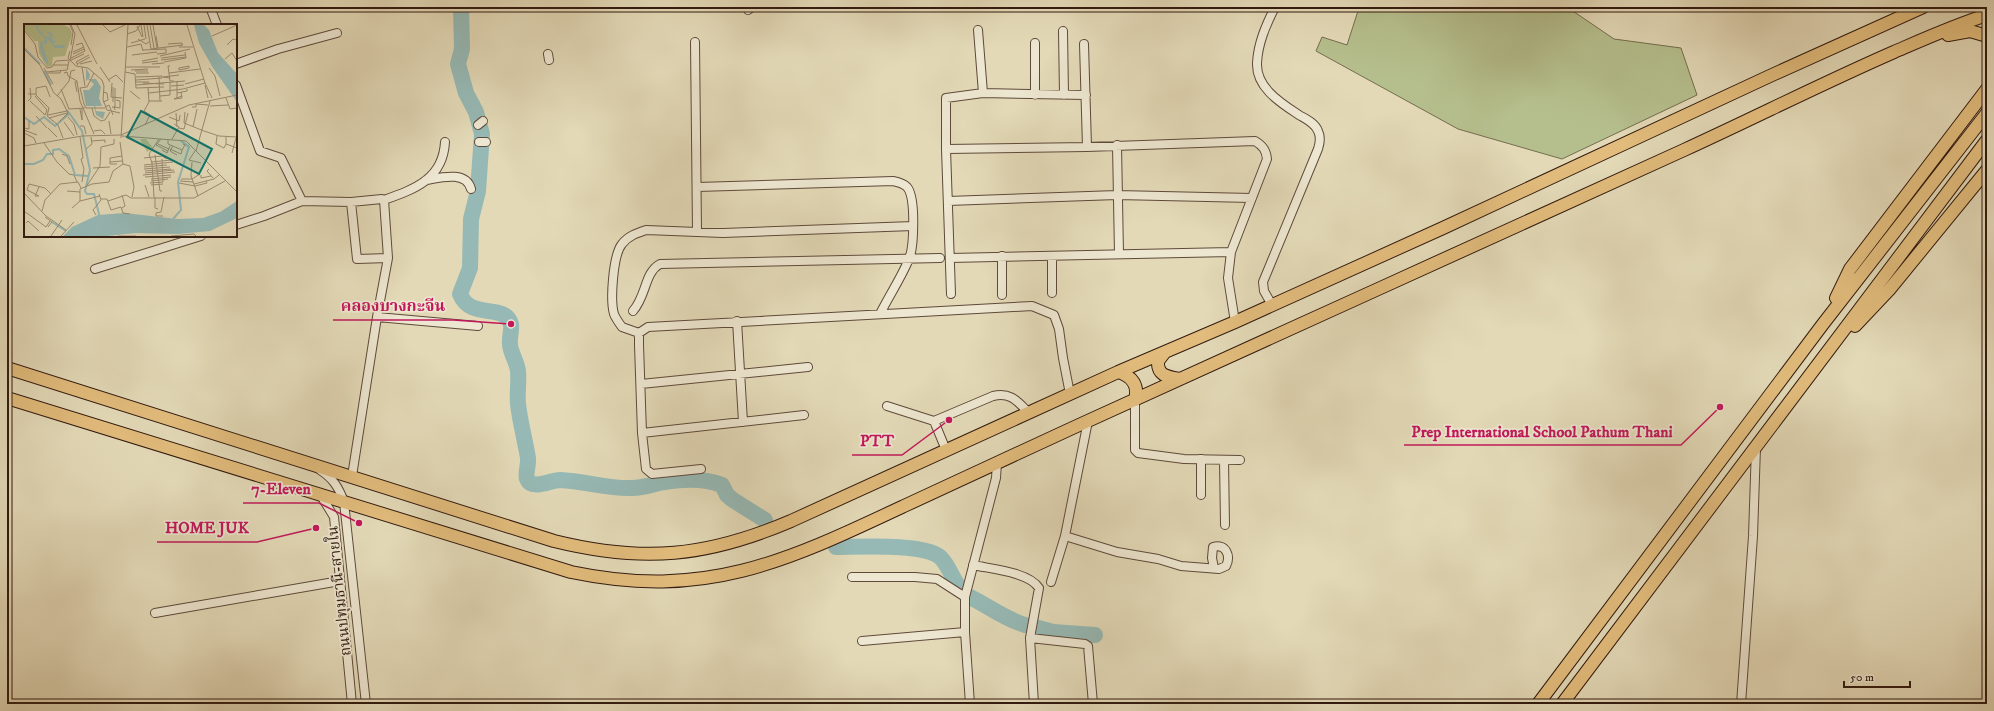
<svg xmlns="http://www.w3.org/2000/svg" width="1994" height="711" font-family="'IM FELL DW Pica','Noto Serif Thai',serif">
<rect width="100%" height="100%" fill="#e3d9b7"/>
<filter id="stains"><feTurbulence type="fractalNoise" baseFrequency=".005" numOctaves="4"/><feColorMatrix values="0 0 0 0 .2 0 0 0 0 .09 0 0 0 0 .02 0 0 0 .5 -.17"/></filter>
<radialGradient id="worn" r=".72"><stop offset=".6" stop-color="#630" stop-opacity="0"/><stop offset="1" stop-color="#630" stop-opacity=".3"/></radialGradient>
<path fill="#b5bf8d" stroke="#746d4e" d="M 1361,7 L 1567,7 L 1614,39 L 1681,48 L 1697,95 L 1562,159 L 1458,129 L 1316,51 L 1322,37 L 1347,45 L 1357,14 Z"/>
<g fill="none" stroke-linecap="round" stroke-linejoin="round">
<path stroke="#96b9b5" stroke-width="16" d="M 461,7 L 462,49 L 458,64 L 466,93 L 476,112 L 482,134 L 478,191 L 471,219 L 470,268 L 460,294 C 471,321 504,302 511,324 C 512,330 509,338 510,345 C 511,354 517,362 518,371 C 519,382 517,393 518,404 C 520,422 525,440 528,458 C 529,464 525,473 527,479 C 532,491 551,480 560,480 C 585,481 608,489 632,488 C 641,488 651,485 659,483 C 680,479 702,477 722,485 L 727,495 L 733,500 L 765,520
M 836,547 C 859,547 923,543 940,557 C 949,565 953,581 962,591
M 970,597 C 988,606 1007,620 1025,625
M 1035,627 L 1053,632 L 1095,635"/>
<defs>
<path id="minor" d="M 210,7 L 217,25
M 748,10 L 752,7
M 978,30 L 983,93
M 1063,31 L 1064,95
M 695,42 L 697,231
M 1035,43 L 1035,95
M 1084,44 L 1087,147
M 548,54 L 549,60
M 236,64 L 278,49 L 337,33
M 236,85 L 260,151 L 281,158 L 302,201
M 478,125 L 483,121
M 479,142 L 486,142
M 1117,145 L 1119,254
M 946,149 L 1087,147 L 1255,141 C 1263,146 1266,150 1267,159 L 1231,252 L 1228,278 L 1235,322
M 426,180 C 439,178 466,170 471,189
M 697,187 L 893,181 C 898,182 903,183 907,187 C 916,197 914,247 909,259 C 901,278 889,296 880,314
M 384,200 C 415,189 443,179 445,142
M 948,201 L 1117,195 L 1252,198
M 351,202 L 357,259 L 388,258
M 236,225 L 264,216 L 302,201 L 351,202 L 382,199 L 384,200 L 388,258 L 377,317 L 352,476
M 1002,256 L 1002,295
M 950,258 L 1231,252
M 95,269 L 201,236
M 1052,293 L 1052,256
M 951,294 L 946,149 L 946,98 L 983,93 L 1086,95
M 1272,305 L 1264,291 L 1263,282 L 1318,149 C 1320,143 1321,137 1318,131 C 1315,123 1306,119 1299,115 C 1281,103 1256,88 1257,63 C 1258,43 1266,25 1275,7
M 633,311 C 647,295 644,273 660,264 L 940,258
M 377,317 L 478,326
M 737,321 L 743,422
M 639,333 L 622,327 C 619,323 616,319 614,314 C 610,300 613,255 622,244 C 628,236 637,233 646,230 L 723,233 L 913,226
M 641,384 L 808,367
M 1135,400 L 1135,450 L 1138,453 L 1184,459 L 1240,460
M 887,406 L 934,421
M 1088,421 L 1065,536 L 1117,552 L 1158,559 L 1181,566 L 1219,569 L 1226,566 C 1231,556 1226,543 1213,547 L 1212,558 L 1214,568
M 642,433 L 804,415
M 946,450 L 934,421 L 993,396 C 1011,392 1017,401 1029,413
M 1224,460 L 1225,525
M 701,469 L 652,474 L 646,469 L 642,433 L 639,345 L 639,333 L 648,327 L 1032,306 L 1054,315 L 1059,329 L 1063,358 L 1070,394
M 320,470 C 333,478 339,488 344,502 L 366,704
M 320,494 L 334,517 L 352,704
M 1201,495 L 1201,459
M 973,565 C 991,569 1029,572 1039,588 L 1030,638 L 1034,704
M 852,577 L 915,577 L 937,579 L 965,597
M 1051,582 L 1065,536
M 155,613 L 340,581
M 1030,638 L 1085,644 L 1088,646 L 1093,704
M 862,641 L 965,632
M 970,704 L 965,632 L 965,597 L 996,478 L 997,463
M 1741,704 L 1753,536 L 1756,447"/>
<path id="primary" d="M 1948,35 L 1970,31 L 1987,36
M 1836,298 L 1850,269 L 1987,89
M 1855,326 L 1889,290 L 1987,170
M 1165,352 L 1158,361 C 1157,376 1168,377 1180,379
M 7,368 L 554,541 C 643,563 707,557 791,521 L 1118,372 L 1235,322 L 1443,228 L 1772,75 L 1923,7
M 1118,372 C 1132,376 1139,385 1135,400
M 7,398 L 571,572 C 705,600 785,562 904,506 C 962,479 1020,452 1079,425 C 1281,334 1482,241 1684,150 C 1754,118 1823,83 1894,52 C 1924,39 1955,25 1987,15
M 1538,704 L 1823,324 L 1987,113
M 1562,704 L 1987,140"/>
</defs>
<use href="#minor" stroke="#5e4a3a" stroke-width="10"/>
<use href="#primary" stroke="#321b10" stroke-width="14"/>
<use href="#minor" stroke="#ede6d0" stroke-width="8"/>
<use href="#primary" stroke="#e2bc7c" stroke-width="12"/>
</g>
<g text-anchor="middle" stroke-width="3.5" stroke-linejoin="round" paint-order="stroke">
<g font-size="15" fill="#321b10" stroke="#ede6d0">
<text transform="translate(339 591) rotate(-96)" y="5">ถนนปทุมธานี-สายใน</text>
</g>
</g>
<g transform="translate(24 24)">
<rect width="213" height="213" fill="#e3d9b7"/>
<path d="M 0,1 L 40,1 L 46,4 L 48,10 L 41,32 L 29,33 L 28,42 L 23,43 L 15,29 L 14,17 L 10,17 L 0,5 ZM 116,115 L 122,115 L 129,124 L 123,128 Z" fill="#b5bf8d"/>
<path d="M 11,1 L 15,2 L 14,5 L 19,9 L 20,12 L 27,13 L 22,7 L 28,9 L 29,13 L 27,13 L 31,17 L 29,21 L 41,21 L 40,24 L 31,24 L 23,14 L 23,20 L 18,19 L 25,41 L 20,37 L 16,24 L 16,18 L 20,18 L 21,14 L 15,9 ZM 170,1 L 180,1 L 185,6 L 194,29 L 213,50 L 213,78 L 189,44 L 175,19 ZM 62,44 L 66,51 L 65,55 L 72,55 L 77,63 L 75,74 L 78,82 L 71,82 L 72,87 L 81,88 L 79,95 L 72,91 L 70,82 L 62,82 L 59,66 L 65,66 L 70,60 L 64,55 L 62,57 ZM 213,177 L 213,194 L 186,207 L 154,210 L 112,209 L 83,212 L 39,212 L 48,203 L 74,191 L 101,189 L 153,195 L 179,194 L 196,188 Z" fill="#96b9b5"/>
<path fill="none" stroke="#96b9b5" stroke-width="2" d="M 0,24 L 16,40M 20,47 L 27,61M 43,86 L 58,107 L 66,146 L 61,167 L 63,170 L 70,170 L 76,194M 0,93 L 10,100 L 20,93 L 31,102 L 46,89M 0,140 L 10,140 L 19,136 L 23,130 L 29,130 L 29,126 L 35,125 L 45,132 L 51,151 L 64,152M 149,195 L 157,186 L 154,158 L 165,123 L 157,117M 28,198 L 42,207"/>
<path fill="none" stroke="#9c8d74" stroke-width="1" d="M 46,1 L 49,8 L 47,21M 53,1 L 73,40M 79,1 L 86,8 L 101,1M 117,1 L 119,13M 120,1 L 122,15M 123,1 L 127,25 L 159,21M 126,1 L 130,24M 129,1 L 133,24M 163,1 L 181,59 L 188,74M 113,2 L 118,13M 0,6 L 11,20 L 14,33 L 23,44 L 28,43 L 32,37 L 46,36M 103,10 L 112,7 L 116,1M 132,12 L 134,24M 188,12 L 213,1M 114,15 L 122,20 L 125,18M 107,19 L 121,15M 144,20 L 158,19 L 158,21M 203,21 L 209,15 L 213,16M 103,23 L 117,20 L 119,27M 155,23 L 169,23M 0,25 L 16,41 L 30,69 L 37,75 L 44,89 L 35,98M 119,26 L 142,25 L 142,29 L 133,30M 46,27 L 44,34 L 52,42 L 64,44 L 78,56 L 80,62 L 79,76 L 83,86 L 96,89M 49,28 L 60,23M 49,30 L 60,25M 108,31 L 133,28M 136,32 L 166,25M 47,34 L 61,27 L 58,19 L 52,21M 137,34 L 161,31M 201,35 L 208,29 L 213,37M 47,36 L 60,30M 137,36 L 162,33M 46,37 L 51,10 L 47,1M 118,37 L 134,34M 140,38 L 162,34 L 161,28M 118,39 L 134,37M 53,40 L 66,33M 56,40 L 68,37M 128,40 L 140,39M 29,41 L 44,41M 54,41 L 52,38 L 65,31M 146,42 L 144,42 L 146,57 L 150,57M 165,42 L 165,44 L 155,46 L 155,44 ZM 58,43 L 61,62M 76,43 L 86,58M 101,43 L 136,43M 20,44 L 29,60M 185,44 L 191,52 L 196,72M 107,46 L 124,45M 111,47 L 124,47M 22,48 L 43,46 L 45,37M 101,48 L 111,50 L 112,64 L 140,63M 24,49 L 36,49 L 37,46M 40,49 L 43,48 L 44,52 L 53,57 L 56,77 L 70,110M 70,49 L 63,63 L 56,64 L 60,80 L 62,84 L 81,84M 112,49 L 125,49M 145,49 L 176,45M 135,53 L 136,77M 146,54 L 139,53 L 155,51M 84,56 L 92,51 L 99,58M 112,56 L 138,54 L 138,52 L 112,53M 153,57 L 153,74M 112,58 L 125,58M 88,59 L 87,73 L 98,74M 119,59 L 140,60M 161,60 L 180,55M 112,61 L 161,57M 181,61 L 184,74M 147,62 L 160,61M 37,65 L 45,85 L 61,84M 106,67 L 116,75M 53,68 L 51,58 L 53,58M 157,68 L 158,74 L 150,75 L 158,72M 125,69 L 159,65 L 181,59M 153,69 L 163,67 L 163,65M 4,70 L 11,70 L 25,84 L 23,92 L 34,101 L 39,114M 12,71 L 12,64 L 22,62 L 26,73M 11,72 L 23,86 L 21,91M 33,72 L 45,57 L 47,47 L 51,46M 136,72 L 146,71 L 146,58M 202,74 L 206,85 L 213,84M 4,77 L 7,74 L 6,64M 6,77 L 21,91M 125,77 L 138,77M 79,78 L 84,76 L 83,69 L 79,68M 89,78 L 89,63M 186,82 L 204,81M 81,83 L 85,81 L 89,91M 88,83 L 91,83 L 91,64M 168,83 L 172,83 L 172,80 L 184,81M 68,84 L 70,92 L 77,97 L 81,96 L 86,88M 56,85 L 58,96 L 58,85M 91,86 L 90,83 L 96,84 L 96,77 L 92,76M 161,88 L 160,99 L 180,107M 152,89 L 153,103M 24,91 L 43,87M 12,92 L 23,104M 44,93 L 50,100 L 53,111M 145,93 L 155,97 L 156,91M 25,94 L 43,89M 85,97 L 87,110M 40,98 L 50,112M 121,101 L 126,91 L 120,87 L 125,78 L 124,63M 56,102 L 60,102 L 62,110M 169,103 L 173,85M 0,104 L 5,105 L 5,97M 24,104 L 33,113M 155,104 L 160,105 L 164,89M 0,106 L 13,111M 70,107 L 77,106 L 81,110M 180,107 L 195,112 L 213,113M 0,109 L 10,114 L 12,119M 98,112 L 162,117 L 213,168M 193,112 L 192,120 L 200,124 L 202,120M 56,113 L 59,134 L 57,135 L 60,145 L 58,158M 202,113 L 202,120 L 213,124M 97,114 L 104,1M 137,115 L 132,121 L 144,127M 148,115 L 155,103 L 150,100M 144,116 L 144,120 L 158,126 L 161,121 L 159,120M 68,117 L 81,116 L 81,119M 96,118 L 99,140M 20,119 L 33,138 L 45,150 L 50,151 L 53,158M 134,120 L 145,125M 0,122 L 58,112 L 97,111 L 165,81 L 213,71M 149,122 L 146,127 L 153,131M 62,125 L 68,120 L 67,113M 146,125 L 157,130 L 158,126M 138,126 L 143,129 L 146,122M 171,127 L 165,136 L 177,139M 172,127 L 186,77M 208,129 L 212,114M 38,130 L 43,132 L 46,140M 131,131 L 136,167 L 138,167M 120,134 L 138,132 L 143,135M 86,138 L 98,137M 127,138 L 148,136M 168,138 L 167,152 L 174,172M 93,140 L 86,140 L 86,134 L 98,132M 99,140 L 106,142 L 110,163 L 108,173M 120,141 L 149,138M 120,143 L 143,141M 69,144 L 86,143M 120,145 L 146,143M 185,145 L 183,147 L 189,154M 121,147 L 147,145M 121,149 L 150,146M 119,151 L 151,148M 177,151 L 177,154 L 187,152M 121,153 L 147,151M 127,155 L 147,153M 157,155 L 168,155 L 176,150M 127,157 L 144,155M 156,157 L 169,158M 126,159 L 139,158 L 138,135M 155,159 L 171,162M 170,160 L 190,155 L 195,151M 121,161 L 125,173M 127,161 L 139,160M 171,162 L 183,159 L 182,157M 15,163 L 11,172 L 15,172M 62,163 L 76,142 L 77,123 L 90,120 L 90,115M 43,167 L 56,168M 0,169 L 22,192 L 42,206M 15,172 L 3,166 L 5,160 L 21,164 L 27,170M 130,173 L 128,139 L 125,130 L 135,115M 131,173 L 131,184 L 134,185M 77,175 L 83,175 L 87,186 L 97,183 L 99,189 L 106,190M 56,177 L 76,172M 84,177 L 102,171 L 107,174 L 170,174 L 201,157M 48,184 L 56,177 L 56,165 L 68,160 L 85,158 L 89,147 L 99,140M 98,184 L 101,182 L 98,171M 0,187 L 22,203 L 26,197M 18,187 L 21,176 L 36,160 L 54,158 L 57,164M 72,191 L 69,186 L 77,176 L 75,170M 139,192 L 132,192 L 132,189 L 137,188 L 140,173M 21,193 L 28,198 L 24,203M 2,199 L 4,197 L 15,207M 27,212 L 38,196M 37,212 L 50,198M 94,212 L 112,212M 147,212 L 170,210 L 172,212"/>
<path fill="#0f766e" fill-opacity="0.15" stroke="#0f766e" stroke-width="2" d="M 117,87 L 188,125 L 175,150 L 103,113 Z"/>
<rect width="213" height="213" fill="none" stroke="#321b10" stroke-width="2"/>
</g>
<path fill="none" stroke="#c2185b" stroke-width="1.5" d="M511 324L453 320H333M1720 407L1681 445H1404M949 420L902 455H852M359 523L319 503H243M316 528L257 542H157"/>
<g fill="#c2185b" stroke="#ede6d0" stroke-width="1.5">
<circle cx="511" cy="324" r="4"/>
<circle cx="1720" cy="407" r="4"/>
<circle cx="949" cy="420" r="4"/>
<circle cx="359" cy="523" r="4"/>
<circle cx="316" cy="528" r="4"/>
</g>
<g font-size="16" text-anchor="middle" font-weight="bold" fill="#c2185b" stroke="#ede6d0" stroke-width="3.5" stroke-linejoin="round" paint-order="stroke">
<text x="393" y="311">คลองบางกะจีน</text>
<text x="1542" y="437">Prep International School Pathum Thani</text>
<text x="877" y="446">PTT</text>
<text x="281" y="494">7-Eleven</text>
<text x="207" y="533">HOME JUK</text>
</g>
<rect width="1994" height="711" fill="none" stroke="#e3d9b7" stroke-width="24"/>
<rect x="8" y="8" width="1978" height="695" fill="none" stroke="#321b10" stroke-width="2"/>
<rect x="12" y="12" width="1970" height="687" fill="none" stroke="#321b10"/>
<path d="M1844 681v6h66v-6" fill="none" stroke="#321b10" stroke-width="2"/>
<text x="1850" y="681" font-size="12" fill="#321b10" stroke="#ede6d0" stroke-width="3" paint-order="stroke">50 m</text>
<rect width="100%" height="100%" filter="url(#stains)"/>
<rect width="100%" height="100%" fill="url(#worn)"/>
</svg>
